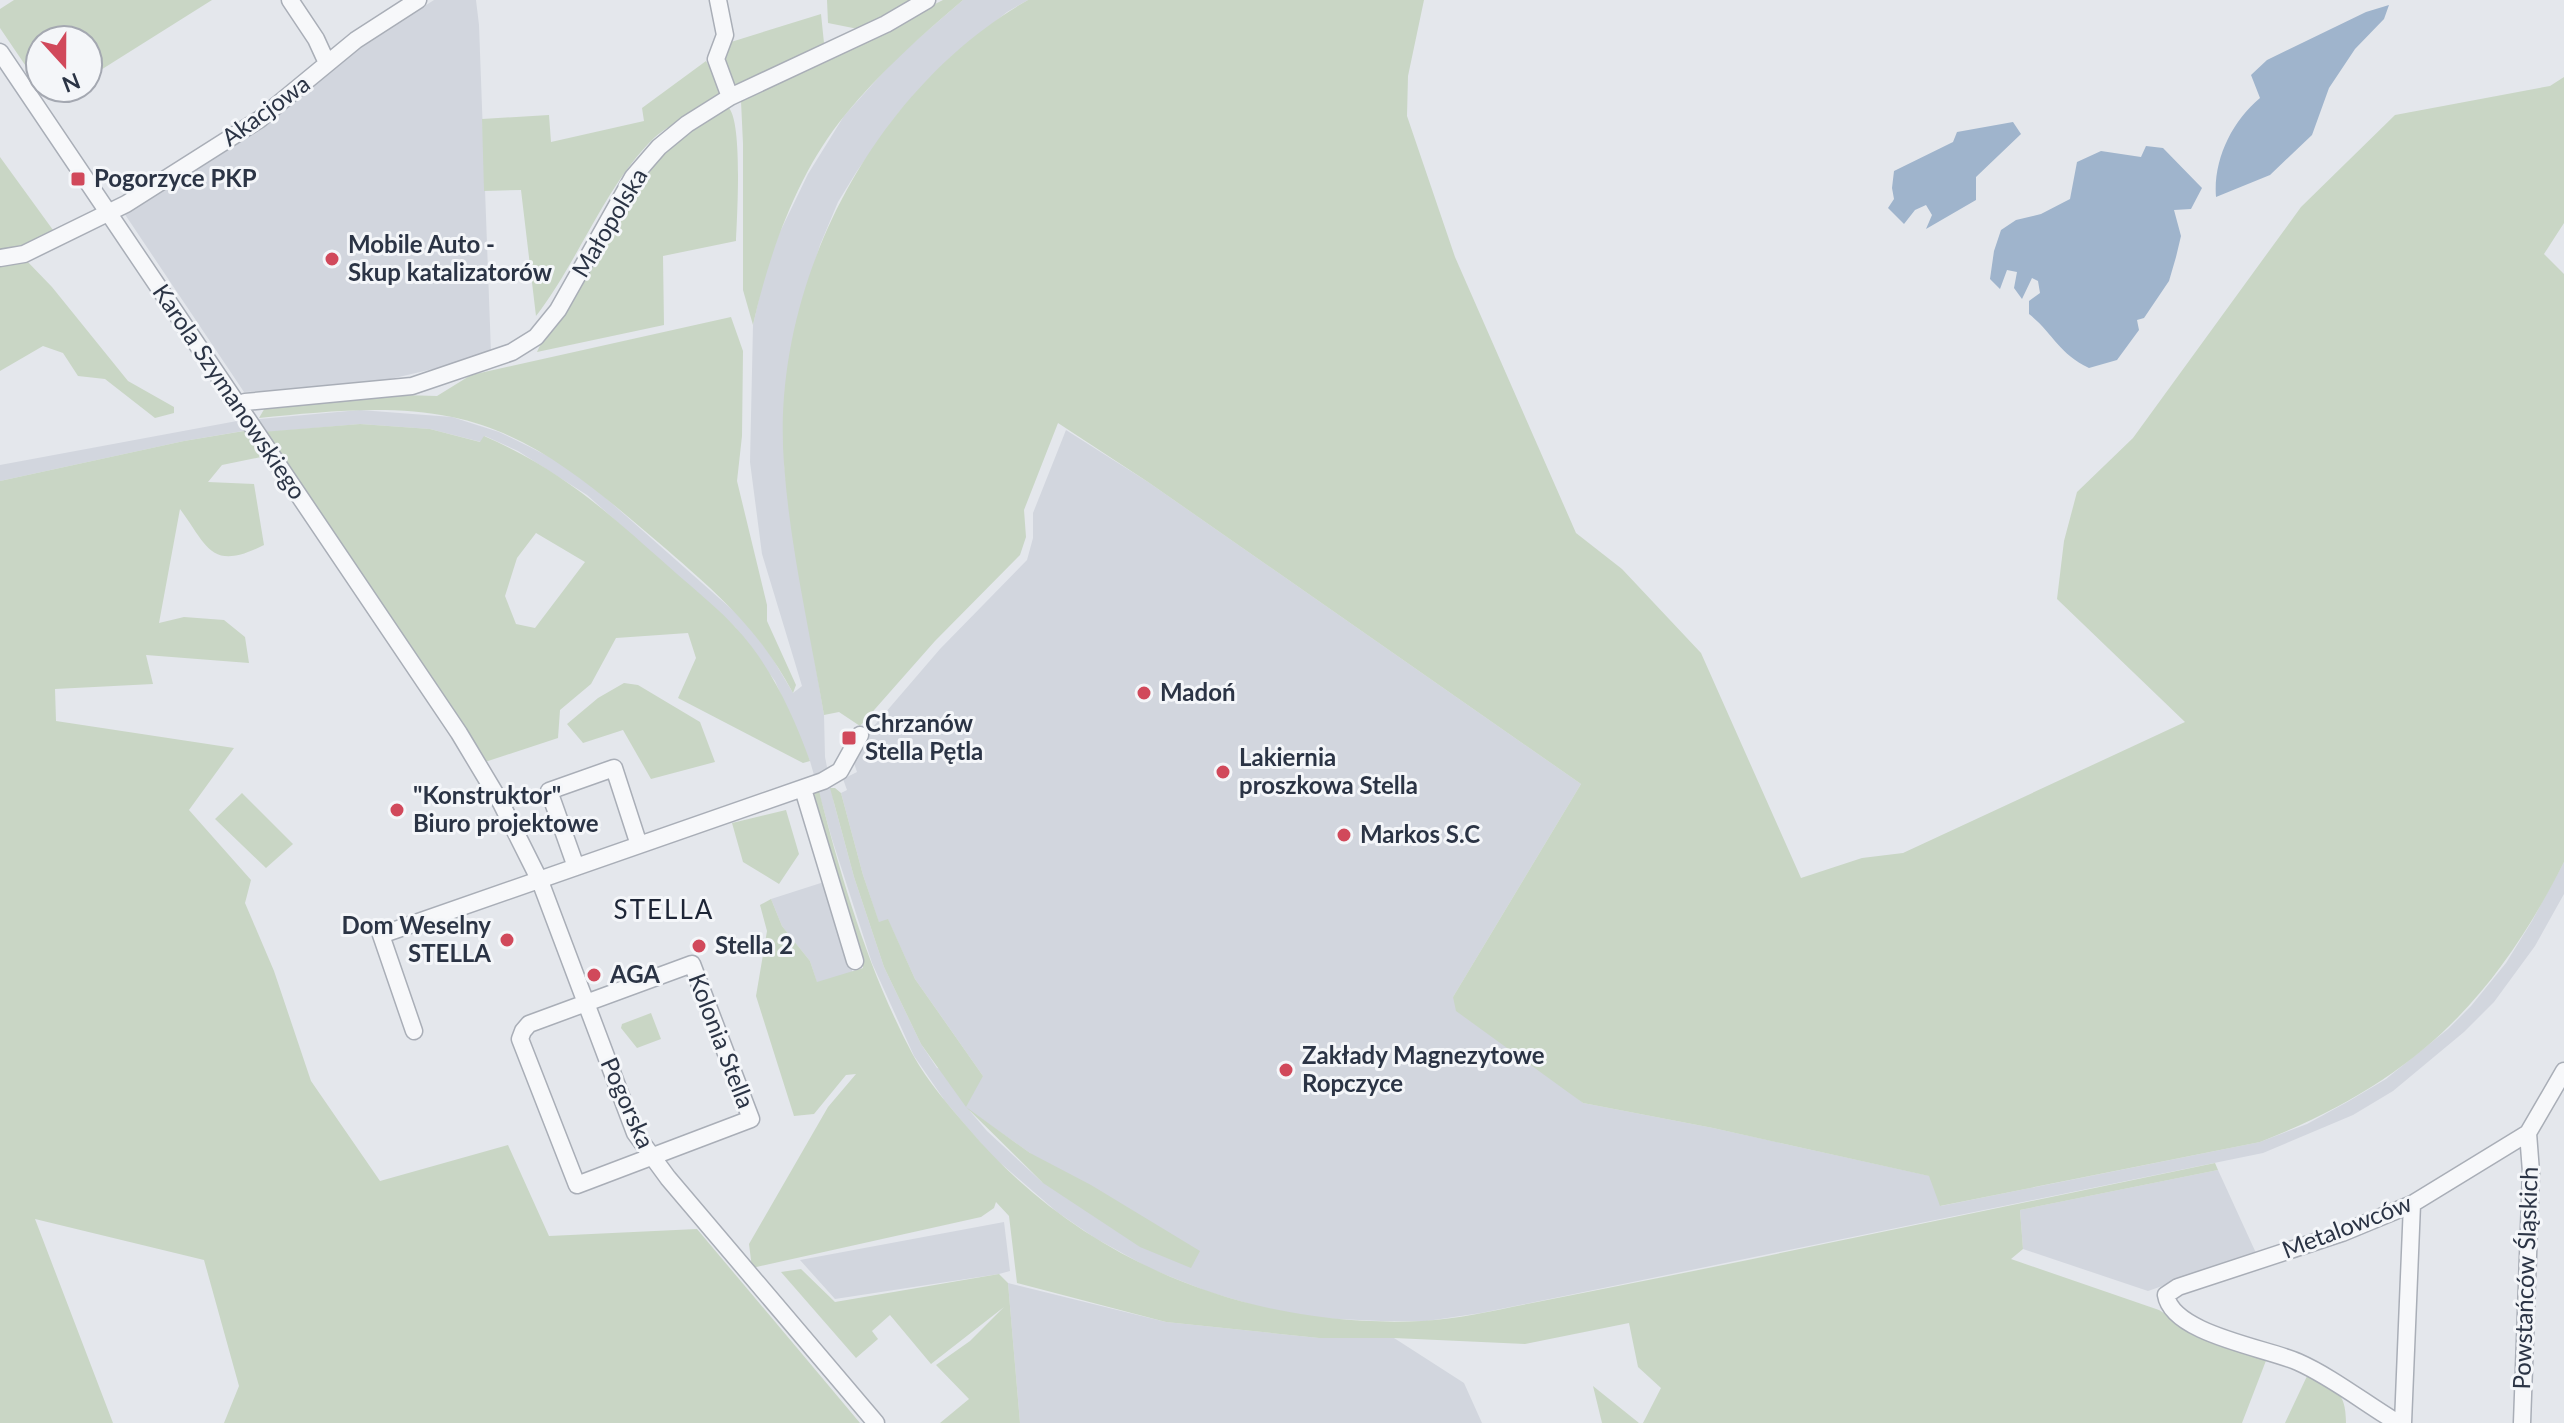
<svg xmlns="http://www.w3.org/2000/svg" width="2564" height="1423" font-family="Lato,sans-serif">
<rect width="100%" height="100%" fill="#e4e7ec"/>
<path fill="#d2d6de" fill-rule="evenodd" d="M 434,0 L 476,0 L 479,25 L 491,353 L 476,359 L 360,386 L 244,392 L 122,210 L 328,68 Z
M 963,0 L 1028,0 L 1007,12 L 950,58 L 899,112 L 857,171 L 838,202 L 820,245 L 807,288 L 795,330 L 788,373 L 784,417 L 784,462 L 790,516 L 824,715 L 825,757 L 834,803 L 854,877 L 884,967 L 921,1044 L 937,1068 L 983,1076 L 915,979 L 888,920 L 879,923 L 863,875 L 841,793 L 847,790 L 843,779 L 857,772 L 852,757 L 867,734 L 940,649 L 1027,560 L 1033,538 L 1033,513 L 1066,430 L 1148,482 L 1581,784 L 1453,997 L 1583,1103 L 1713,1128 L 1930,1176 L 1941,1206 L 2260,1142 L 2307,1124 L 2349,1101 L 2386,1079 L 2448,1029 L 2471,1006 L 2506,963 L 2532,921 L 2564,862 L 2564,894 L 2535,946 L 2494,1002 L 2464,1032 L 2393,1091 L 2353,1115 L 2263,1153 L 1481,1313 L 1427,1321 L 1381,1321 L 1316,1318 L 1267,1309 L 1209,1292 L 1151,1269 L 1095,1238 L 1057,1212 L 990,1154 L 945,1101 L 914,1056 L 872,963 L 832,839 L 810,761 L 775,681 L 735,627 L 587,495 L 518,451 L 485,436 L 481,442 L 430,429 L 360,424 L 245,434 L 243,431 L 184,441 L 0,481 L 0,465 L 237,421 L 360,410 L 452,417 L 499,432 L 530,447 L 561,463 L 599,492 L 745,621 L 771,656 L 793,693 L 802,686 L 762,554 L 750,462 L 753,325 L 765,272 L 779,234 L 808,174 L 844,116 L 896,58 ZM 969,1110 L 1030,1153 L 1043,1183 L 987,1131 Z
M 824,882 L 853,973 L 817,983 L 810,961 L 782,926 L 771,899 Z
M 2218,1170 L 2256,1253 L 2148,1291 L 2023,1249 L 2020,1210 Z
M 1004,1222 L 1010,1271 L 999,1274 L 835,1299 L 800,1260 Z
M 1008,1283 L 1166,1322 L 1319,1338 L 1394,1338 L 1464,1383 L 1482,1423 L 1020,1423 Z"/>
<path fill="#c9d6c5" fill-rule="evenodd" d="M 14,0 L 212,0 L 88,78 L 88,40 L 40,40 L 40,87 L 0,28 L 0,9 Z
M 827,0 L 911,0 L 858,29 L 828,23 Z
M 943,0 L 963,0 C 921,36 880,72 845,115 C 798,172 769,253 753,325 L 743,290 L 743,144 L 741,101 Z
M 1028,0 L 1424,0 L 1408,76 L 1407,116 L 1455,257 L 1576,533 L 1622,569 L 1701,653 L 1801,878 L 1862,858 L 1903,853 L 2185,722 L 2057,599 L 2064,541 L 2077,492 L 2133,438 L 2301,207 L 2395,115 L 2550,86 L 2564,77 L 2564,223 L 2544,254 L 2564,274 L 2564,862 C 2492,1005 2410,1083 2260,1142 L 1940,1206 L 1929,1176 L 1713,1128 L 1583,1103 L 1456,1011 L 1453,997 L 1581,784 L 1148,482 L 1058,423 L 1024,510 L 1026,537 L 1020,555 L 935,641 L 860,726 L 839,712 L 824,715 C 810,632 790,548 784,464 C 770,286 872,89 1028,0 Z
M 821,14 L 824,43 L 737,90 L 723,72 L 726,45 L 731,42 Z
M 706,61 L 718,82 L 721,95 C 708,110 672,121 654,138 C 606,184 578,262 536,316 L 521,190 L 484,191 L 482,119 L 549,115 L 551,142 L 644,121 L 642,108 Z
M 728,107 C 743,120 737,217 736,241 L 663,256 L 664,325 L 537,352 L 542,341 L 566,314 L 647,170 L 675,141 Z
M 0,157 L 53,230 L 22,250 L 0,254 Z
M 24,258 L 52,287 L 128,381 L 174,407 L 174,413 L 155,418 L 105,379 L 78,376 L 63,353 L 43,346 L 0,371 L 0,267 Z
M 731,317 L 743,351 L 742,436 L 737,481 L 767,605 L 767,621 L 796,685 L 793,693 C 757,625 709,586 652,537 C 592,486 531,433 452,417 C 388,404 322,412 259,418 L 266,406 L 403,395 L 437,396 L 471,375 Z
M 360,424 L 430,429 L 480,442 L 484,436 C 562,470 606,511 668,566 C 697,592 729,616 752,647 C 778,682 795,720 810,761 L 803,763 L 678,698 L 696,658 L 688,633 L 616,638 L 591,684 L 560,710 L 558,738 L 485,762 L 262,432 ZM 536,533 L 585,562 L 535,628 L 516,624 L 505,596 L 517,558 Z
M 244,431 L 261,457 L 222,465 L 208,482 L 254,484 L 264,545 C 211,572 208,547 180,509 L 159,623 L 184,617 L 224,620 L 245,637 L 249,663 L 146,655 L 153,684 L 55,689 L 56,721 L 234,748 L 189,810 L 251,880 L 245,903 L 274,971 L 311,1081 L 380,1181 L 508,1145 L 549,1236 L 697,1229 L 860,1423 L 224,1423 L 239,1386 L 204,1260 L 35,1219 L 113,1423 L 0,1423 L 0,481 L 184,441 Z
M 624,683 L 638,685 L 700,722 L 715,762 L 651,779 L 623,730 L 583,743 L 567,724 L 598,698 Z
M 830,788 L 835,788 L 841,793 L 863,875 L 879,922 L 888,919 L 915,979 L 983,1076 L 966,1107 L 1030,1153 L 1091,1185 L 1200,1251 L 1191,1268 L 1140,1247 L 1043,1183 L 966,1107 L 921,1044 L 884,967 L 854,877 Z
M 819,791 C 842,881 869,972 913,1055 C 928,1082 949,1106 969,1129 C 1081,1262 1250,1329 1422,1321 C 1459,1319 1496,1310 1532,1303 C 1596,1290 1660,1278 1723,1265 C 1887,1231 2051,1197 2215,1163 L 2218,1170 L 2020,1210 L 2023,1249 L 2011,1259 L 2159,1310 L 2186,1327 L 2267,1358 L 2242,1423 L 1643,1423 L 1661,1388 L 1638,1367 L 1629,1323 L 1525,1344 L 1394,1338 L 1319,1338 L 1166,1322 L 1017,1283 L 1009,1216 L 996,1202 L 994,1208 L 981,1217 L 752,1268 L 749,1244 L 828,1107 L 856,1074 L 846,1075 L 814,1114 L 794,1116 L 756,996 L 767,931 L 760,905 L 771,899 L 782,926 L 810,961 L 817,982 L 863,968 L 810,794 Z
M 242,793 L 293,844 L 266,868 L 215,819 Z
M 786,810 L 799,854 L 779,884 L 743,862 L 732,823 Z
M 651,1013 L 661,1039 L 637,1048 L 621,1028 L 622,1024 Z
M 801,1269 L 835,1302 L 999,1274 L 1008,1283 L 1020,1423 L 940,1423 L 969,1399 L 936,1365 L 970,1341 L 1004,1307 L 931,1364 L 890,1315 L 872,1331 L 878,1339 L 856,1358 L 781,1272 Z
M 2308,1374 C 2334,1390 2346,1389 2346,1423 L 2285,1423 Z
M 1593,1386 L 1639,1423 L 1602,1423 Z"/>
<path fill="#9fb4cc" d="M 2389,5 L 2384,19 L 2355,49 L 2329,88 L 2312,135 L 2270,175 L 2216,197 C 2213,160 2232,121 2260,98 L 2251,75 L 2267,60 L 2366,12 Z
M 2013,122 L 2021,134 L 1976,177 L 1976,200 L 1926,229 L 1932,215 L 1926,205 L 1915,210 L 1904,224 L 1888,208 L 1894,199 L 1892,188 L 1894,171 L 1953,142 L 1957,132 Z
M 2146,146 L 2163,148 L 2202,188 L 2191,209 L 2174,210 L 2181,236 L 2176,257 L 2169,281 L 2144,318 L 2137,320 L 2139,330 L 2117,360 L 2089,368 C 2058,353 2053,333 2029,314 L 2029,301 L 2040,293 L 2038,281 L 2032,278 L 2022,299 L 2014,288 L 2017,272 L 2007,270 L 2000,289 L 1990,279 L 1994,251 L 2001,230 L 2016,220 L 2041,214 L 2070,199 L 2077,162 L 2101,151 L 2141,157 Z"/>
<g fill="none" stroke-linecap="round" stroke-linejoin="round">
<defs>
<path id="minor" d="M 290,0 L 316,39 L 327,63
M 718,0 L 725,35 L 716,59 L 730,97
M 0,52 L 459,733 L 501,803 L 540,881 L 635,1133 L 668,1178 L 876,1423
M 0,258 L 24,254 L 126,204 L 260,119 L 356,40 L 418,0
M 239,407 L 245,402 L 412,386 L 512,352 L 536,337 L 558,310 L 633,177 L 659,147 L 687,124 L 730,97 L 886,24 L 927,0
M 803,789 L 855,961
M 576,867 L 549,791 L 614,768 L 639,845
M 692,964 L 751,1119 L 577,1185 L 520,1039 L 523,1031 L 529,1024 Z
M 414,1031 L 381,935 L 823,781 L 840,771 L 860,735
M 2398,1423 C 2366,1404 2332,1377 2298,1362 C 2267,1348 2172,1334 2166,1295 L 2178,1287 L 2342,1233 L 2412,1204 L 2528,1133 L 2564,1071
M 2403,1423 L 2412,1204
M 2522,1423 L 2531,1172 L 2528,1133"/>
</defs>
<use href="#minor" stroke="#a9aeb7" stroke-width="19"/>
<use href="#minor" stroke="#f7f8fa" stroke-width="16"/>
</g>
<g fill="#d1495b" stroke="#f4f6f9" stroke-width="3">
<rect x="70" y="171" width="16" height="16" rx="4"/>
<circle cx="332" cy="259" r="8"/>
<circle cx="1144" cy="693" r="8"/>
<rect x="841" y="730" width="16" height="16" rx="4"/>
<circle cx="1223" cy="772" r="8"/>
<circle cx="397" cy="810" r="8"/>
<circle cx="1344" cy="835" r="8"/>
<circle cx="507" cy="940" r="8"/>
<circle cx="699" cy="946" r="8"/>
<circle cx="594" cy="975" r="8"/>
<circle cx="1286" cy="1070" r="8"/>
</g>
<g text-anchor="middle" stroke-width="6" stroke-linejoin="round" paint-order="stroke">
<g font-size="24" fill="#2b3445" stroke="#f4f6f9">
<text transform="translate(266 111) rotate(-36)" y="8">Akacjowa</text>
<text transform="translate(610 223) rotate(-59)" y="8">Małopolska</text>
<text transform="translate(229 392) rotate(56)" y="8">Karola Szymanowskiego</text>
<text transform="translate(721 1041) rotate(69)" y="8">Kolonia Stella</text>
<text transform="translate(627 1103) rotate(66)" y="8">Pogorska</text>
<text transform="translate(2347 1227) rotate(-21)" y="8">Metalowców</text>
<text transform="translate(2526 1278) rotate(-88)" y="8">Powstańców Śląskich</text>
</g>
<g font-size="24" font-weight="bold" fill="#2b3445" stroke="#f4f6f9" text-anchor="start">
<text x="94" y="187">Pogorzyce PKP</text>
<text x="348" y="253">Mobile Auto -<tspan x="348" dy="28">Skup katalizatorów</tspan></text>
<text x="1160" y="701">Madoń</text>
<text x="865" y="732">Chrzanów<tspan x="865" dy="28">Stella Pętla</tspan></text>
<text x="1239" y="766">Lakiernia<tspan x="1239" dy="28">proszkowa Stella</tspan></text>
<text x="413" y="804">"Konstruktor"<tspan x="413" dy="28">Biuro projektowe</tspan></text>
<text x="1360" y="843">Markos S.C</text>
<text x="491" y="934" text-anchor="end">Dom Weselny<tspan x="491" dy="28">STELLA</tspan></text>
<text x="715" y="954">Stella 2</text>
<text x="610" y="983">AGA</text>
<text x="1302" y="1064">Zakłady Magnezytowe<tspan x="1302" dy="28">Ropczyce</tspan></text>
</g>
<g font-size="26" letter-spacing="2" fill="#1d2536" stroke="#f4f6f9">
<text x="664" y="919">STELLA</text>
</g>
</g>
<g transform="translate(64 64) rotate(159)"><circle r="38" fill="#f4f6f9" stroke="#a4a8b1" stroke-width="2"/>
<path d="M0-6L14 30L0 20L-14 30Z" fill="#d1495b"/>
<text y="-12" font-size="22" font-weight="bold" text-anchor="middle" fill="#2b3445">N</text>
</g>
</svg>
